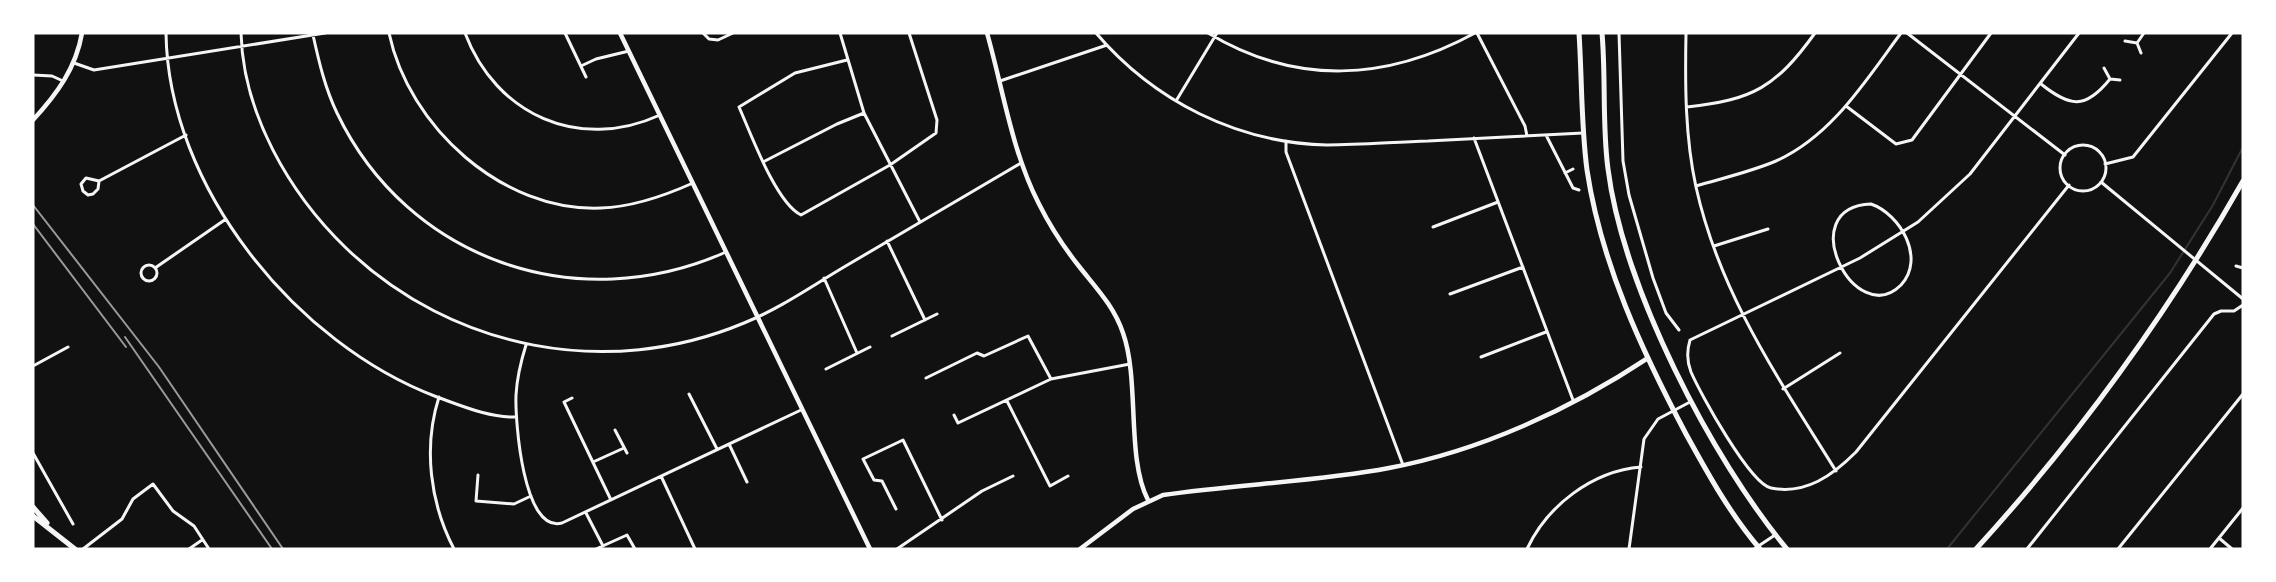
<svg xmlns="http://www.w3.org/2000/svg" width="2276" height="582" font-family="Jost,sans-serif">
<rect width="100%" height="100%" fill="#111"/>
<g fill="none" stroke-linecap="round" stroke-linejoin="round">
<path stroke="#333" stroke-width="2" d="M 1947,549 L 2170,273 L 2213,205 L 2243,147"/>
<path stroke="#f5f5f5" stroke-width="3" d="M 166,33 C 168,187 296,344 437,397 C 462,406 490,418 516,417
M 241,33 C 243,113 289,193 346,248 C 452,350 608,380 744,323 C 779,309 812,286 844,267 C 903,232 962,198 1021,163
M 389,33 C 409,127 502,212 601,208 C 633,207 664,196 693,183
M 465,33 C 496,115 579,152 660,115
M 565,33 L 586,77
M 703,33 L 709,39 L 718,40 L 733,33
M 840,33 L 864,113 L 920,222
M 1096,33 C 1154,101 1237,143 1327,145 C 1361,145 1394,142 1428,141 C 1480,138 1531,136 1583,133
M 1208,33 C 1296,86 1387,81 1475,33
M 1477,33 L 1525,126 L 1527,136
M 1619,33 L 1623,161 L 1629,195 L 1653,278 L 1666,313 L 1679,330
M 1686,33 C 1685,84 1685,137 1696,187 C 1720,295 1779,379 1836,471
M 1907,33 L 2065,155
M 313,35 C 319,62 325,88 337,113 C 408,261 578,318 726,252
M 2125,41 L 2137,43 L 2141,53
M 2137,43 L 2144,33
M 847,60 L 795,73 L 739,107 C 751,134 776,203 801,215 L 890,165 L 936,133 L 937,120 L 909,33
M 74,63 L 94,70 L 325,33
M 581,66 L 596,59 L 629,51
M 2104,68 L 2110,79 L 2120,80
M 33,75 L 52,76 L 63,81
M 1000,81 L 1107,45
M 2041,84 C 2070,107 2085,110 2110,79
M 1176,101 L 1217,33
M 1846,106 L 1896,144 L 1912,140 L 1991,33
M 1687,107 C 1753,100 1776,87 1815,33
M 1546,135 L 1573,188 L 1579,190
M 1474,138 L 1573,400
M 1286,141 L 1286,152 L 1403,465
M2060 168a23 23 0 1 1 46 0a23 23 0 1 1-46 0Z
M 763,162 L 837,124 L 864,113
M 2105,164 L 2133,157 L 2232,33
M 1565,173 L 1573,169
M 99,181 L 98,189 L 93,194 L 88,195 L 83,191 L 81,184 L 86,178 L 99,181 L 186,135
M 2101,182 L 2243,299
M 2069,185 L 1856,452 C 1833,475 1806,495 1771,488 C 1750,484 1700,393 1691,372 C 1687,362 1687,350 1690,340 L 1860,258 L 1918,222 L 1970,174 L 2079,33
M 1696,186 C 1723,178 1750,172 1776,161 C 1832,136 1866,80 1901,33
M 1871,204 C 1900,214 1926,258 1901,285 C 1855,331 1792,207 1871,204 Z
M 1433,227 L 1498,202
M 887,241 L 925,320
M 1714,246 L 1768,229
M141 273a8 8 0 1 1 16 0a8 8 0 1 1-16 0Z
M 2236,266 L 2243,268
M 155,268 L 226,219
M 824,278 L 857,353
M 1450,294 L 1523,267
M 892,336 L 937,314
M 526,345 C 521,361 517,377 516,395 C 515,420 523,534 562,523 L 801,410
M 1481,357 L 1546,332
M 33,366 L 68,347
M 826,369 L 870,347
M 926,378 L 977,353 L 984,356 L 1028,336 L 1051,379
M 1783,389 L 1840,353
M 689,394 L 717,449
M 439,397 C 423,447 430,503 454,549
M 572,398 L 564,402 L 611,500
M 1007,401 L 1050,486 L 1068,476
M 954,415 L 958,423 L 1051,379 L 1130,364
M 615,430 L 627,453
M 729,444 L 747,482
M 33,453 L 73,524
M 593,462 L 624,448
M 478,475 L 476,501 L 514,504 L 531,496
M 661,476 L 695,549
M 896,509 L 882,481 L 874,480 L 863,459 L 903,440 L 942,520
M 586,513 L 603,546
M 2219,538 L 2232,549
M 83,549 L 122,519 L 133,499 L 153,484 L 173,511 L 194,526 L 209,549
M 189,549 L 202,540
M 596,549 L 627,535 L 635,549
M 897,549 L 982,491 L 1013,476
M 1527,549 C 1547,506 1592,471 1641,467
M 1629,549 L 1644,439 L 1658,419 L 1690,402
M 1754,549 L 1775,535
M 2027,549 L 2214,314 L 2221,311 L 2234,311 L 2243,305
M 2118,549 L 2243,394
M 2210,549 L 2243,508"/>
<path stroke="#f5f5f5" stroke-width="4.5" d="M 620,33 L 870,549
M 987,33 C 1003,89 1012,152 1039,204 C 1050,226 1063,246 1078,265 C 1096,288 1114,306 1123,333 C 1140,381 1126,458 1148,500
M 33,120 C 57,94 76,68 82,33
M 1080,549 L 1133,509 L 1163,495 C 1238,484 1315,482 1389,468 C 1480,451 1571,409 1648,358"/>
<path stroke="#f5f5f5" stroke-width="5" d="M 33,507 L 47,523
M 33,516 L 75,549
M 1976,549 C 2079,436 2168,313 2243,181"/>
<path stroke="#f5f5f5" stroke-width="5" d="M 1579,33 C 1582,78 1581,125 1587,170 C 1601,263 1642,351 1686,434 C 1708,474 1730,514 1760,549
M 1602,33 C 1606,78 1602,124 1608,169 C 1623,287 1711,458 1787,549"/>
<path stroke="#9a9a9a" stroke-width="2" d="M 33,205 L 159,367 L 283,549
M 33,224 L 126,347
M 125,337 L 272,549"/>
</g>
<rect width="2276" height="582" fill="none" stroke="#ffffff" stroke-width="69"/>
</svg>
